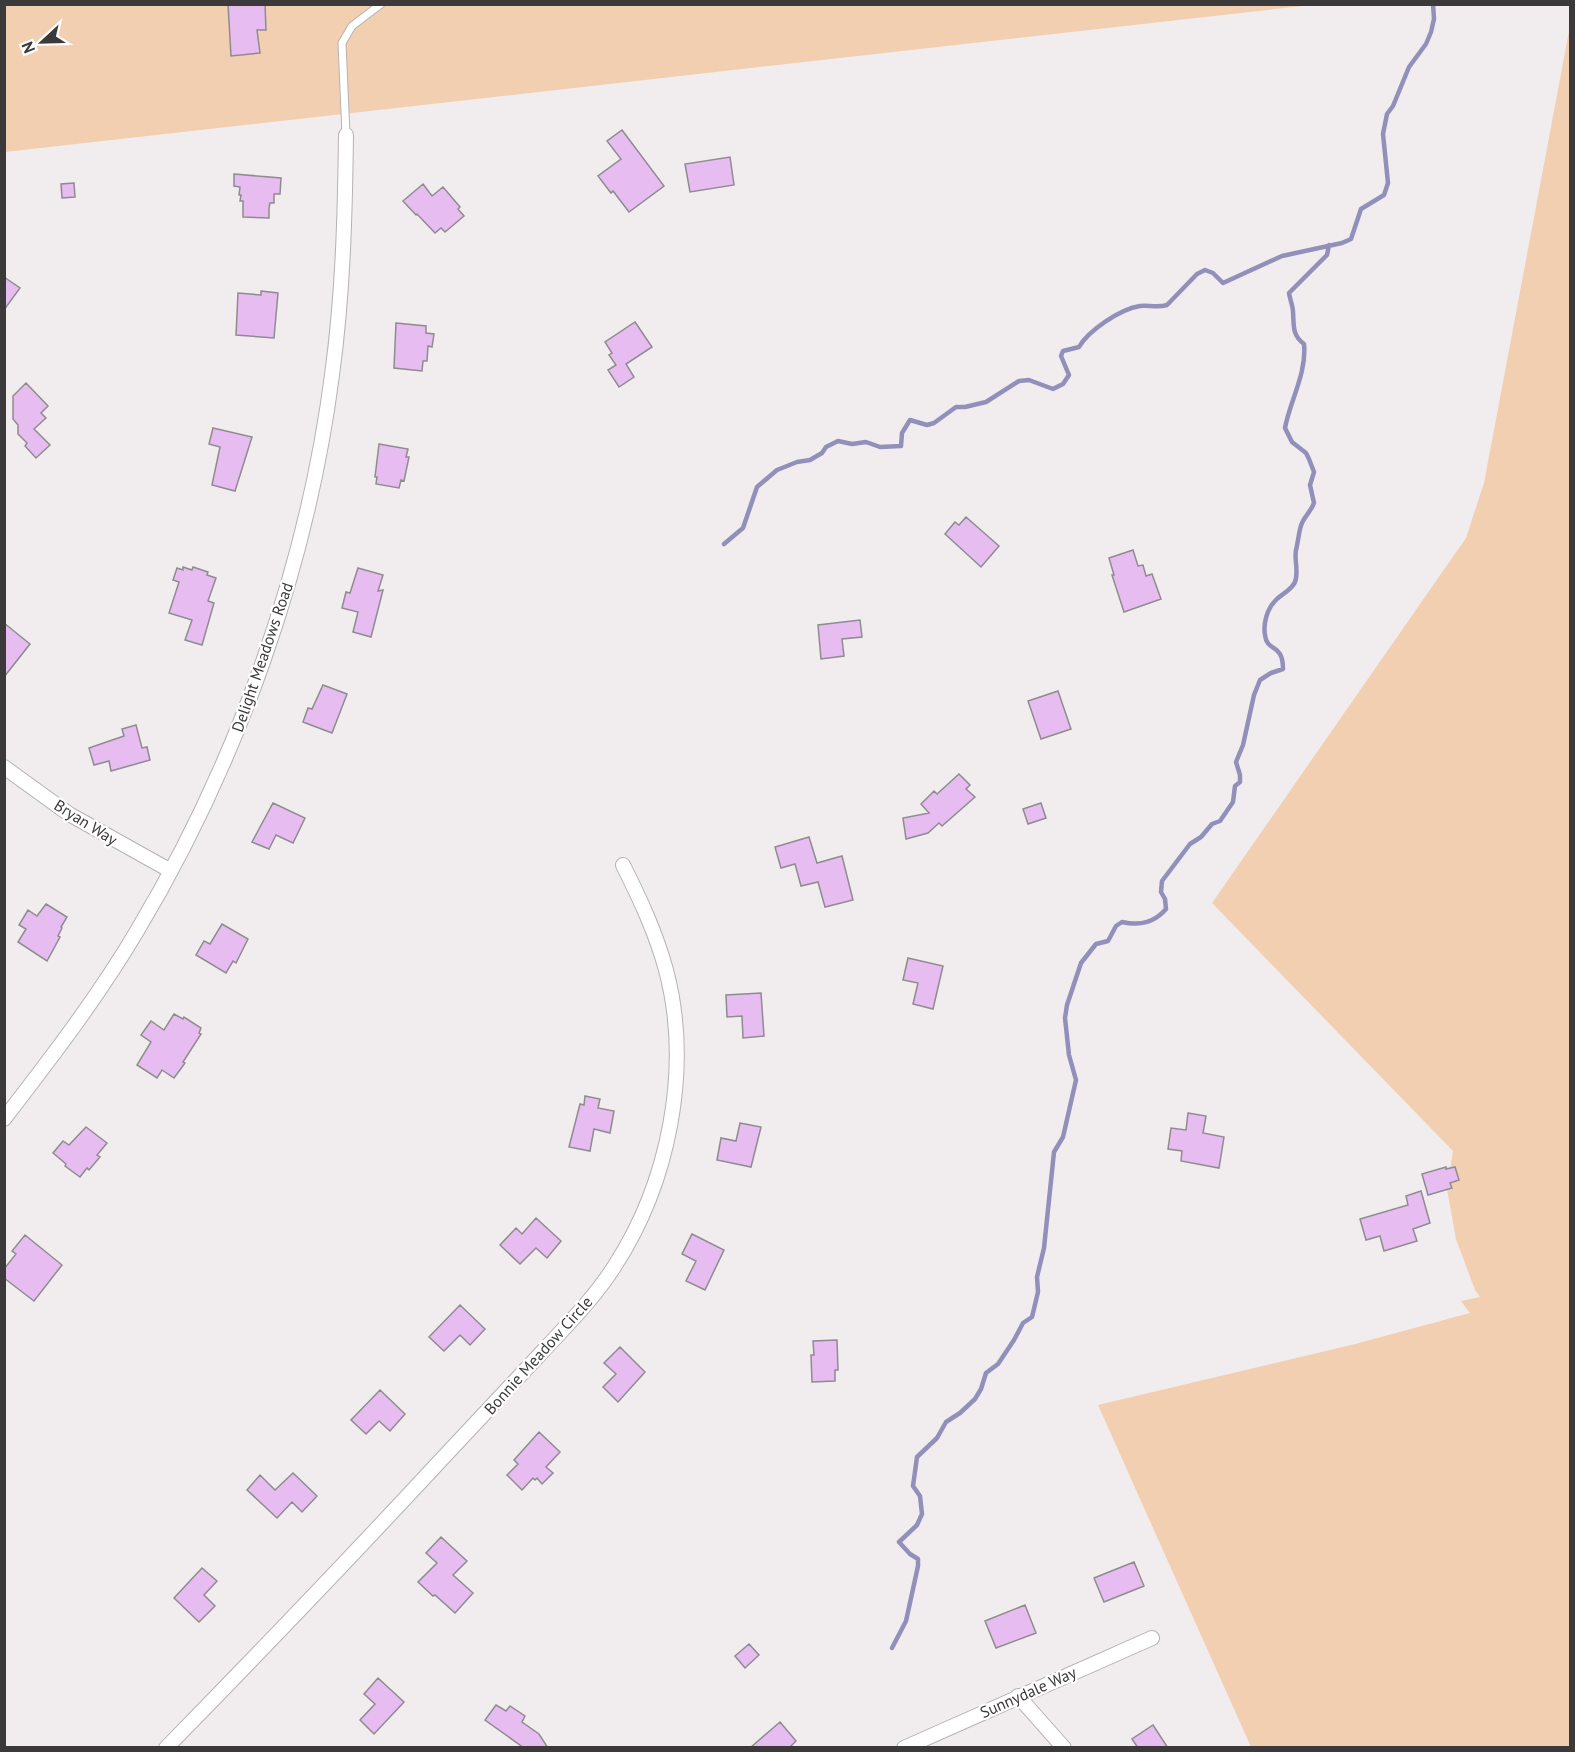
<svg xmlns="http://www.w3.org/2000/svg" width="1575" height="1752" font-family="'PT Sans',sans-serif">
<rect width="100%" height="100%" fill="#f1ecee"/>
<path fill="#f3cfb1" d="M 4,5 L 1311,5 L 5,152 Z
M 1570,26 L 1570,1747 L 1251,1747 L 1098,1405 L 1355,1344 L 1470,1313 L 1461,1301 L 1480,1297 L 1475,1290 L 1456,1239 L 1447,1189 L 1453,1151 L 1212,903 L 1466,538 L 1484,483 Z"/>
<g fill="none" stroke-linecap="round" stroke-linejoin="round">
<path stroke="#9290bb" stroke-width="4.5" d="M 724,544 L 743,528 L 757,487 L 777,470 L 797,462 L 810,460 L 822,453 L 826,447 L 838,441 L 852,444 L 866,442 L 880,447 L 901,446 L 902,433 L 910,420 L 927,425 L 934,423 L 956,407 L 965,407 L 986,402 L 1019,381 L 1029,380 L 1053,389 L 1063,384 L 1069,375 L 1061,356 L 1063,351 L 1079,347 C 1088,331 1120,309 1140,306 C 1149,305 1158,308 1167,305 L 1197,274 L 1205,270 L 1213,273 L 1223,283 L 1282,256 L 1342,243 L 1351,239 L 1361,209 L 1384,195 L 1388,183 L 1383,134 L 1387,114 L 1393,106 L 1409,67 L 1426,44 L 1431,32 L 1434,19 L 1433,4
M 892,1648 L 906,1621 L 918,1566 L 918,1559 L 910,1554 L 899,1542 L 917,1525 L 922,1514 L 920,1496 L 913,1486 L 917,1457 L 937,1438 L 946,1422 L 960,1413 L 975,1399 L 981,1389 L 986,1373 L 998,1364 L 1014,1340 L 1023,1323 L 1032,1317 L 1038,1292 L 1037,1277 L 1044,1248 L 1054,1152 L 1063,1137 L 1076,1080 L 1069,1055 L 1065,1018 L 1067,1005 L 1081,963 L 1096,944 L 1108,941 L 1116,926 L 1122,922 C 1140,926 1154,923 1166,909 L 1165,899 L 1161,892 L 1162,881 L 1190,844 L 1201,837 L 1212,824 L 1220,821 L 1233,802 L 1235,786 L 1240,782 L 1240,775 L 1236,762 L 1243,745 L 1254,695 L 1260,680 L 1271,673 L 1283,669 C 1283,642 1267,653 1265,635 C 1263,624 1267,609 1275,601 C 1281,594 1291,591 1295,582 C 1299,572 1294,560 1296,550 C 1298,543 1299,529 1302,523 C 1305,516 1311,511 1314,503 L 1310,485 L 1314,472 L 1309,459 L 1306,453 L 1292,442 L 1285,428 C 1290,401 1307,373 1304,344 C 1292,335 1294,326 1293,312 C 1293,306 1290,300 1289,293 L 1327,255 L 1329,245"/>
</g>
<path fill="#e7bcf1" stroke="#8e8c8f" stroke-width="1.5" d="M 228,4 L 265,4 L 266,30 L 257,30 L 260,53 L 231,56 Z
M 622,130 L 664,186 L 629,212 L 613,191 L 611,193 L 598,176 L 621,159 L 607,141 Z
M 730,157 L 734,185 L 690,192 L 685,164 Z
M 234,174 L 281,178 L 280,194 L 274,194 L 274,203 L 270,203 L 269,208 L 269,218 L 243,217 L 243,201 L 240,201 L 241,195 L 239,195 L 240,187 L 234,186 Z
M 74,183 L 75,197 L 62,198 L 61,184 Z
M 423,184 L 432,196 L 443,187 L 460,207 L 458,209 L 464,216 L 445,232 L 441,228 L 435,233 L 417,214 L 416,215 L 403,201 Z
M 4,277 L 20,288 L 4,310 Z
M 261,291 L 278,293 L 274,338 L 236,335 L 238,293 L 261,295 Z
M 635,322 L 652,347 L 626,364 L 634,377 L 619,387 L 608,370 L 616,365 L 609,355 L 612,353 L 605,342 Z
M 396,323 L 426,326 L 426,333 L 434,334 L 432,347 L 428,346 L 427,361 L 423,361 L 422,371 L 394,368 Z
M 26,383 L 48,406 L 41,413 L 46,418 L 34,429 L 50,445 L 36,458 L 25,446 L 27,443 L 18,434 L 18,425 L 13,419 L 13,396 Z
M 213,428 L 252,437 L 235,491 L 212,485 L 220,447 L 209,444 Z
M 379,444 L 408,449 L 406,457 L 409,457 L 404,481 L 401,480 L 399,488 L 376,484 L 377,477 L 375,477 Z
M 966,517 L 999,546 L 981,567 L 945,534 L 955,522 L 959,525 Z
M 1133,550 L 1138,566 L 1143,565 L 1146,576 L 1152,574 L 1161,599 L 1124,612 L 1112,575 L 1114,575 L 1109,558 Z
M 183,567 L 192,570 L 193,567 L 208,572 L 207,575 L 216,578 L 208,601 L 214,603 L 202,645 L 185,640 L 192,620 L 169,613 L 179,582 L 173,580 L 177,568 L 183,570 Z
M 358,568 L 383,575 L 378,591 L 383,590 L 371,637 L 353,632 L 358,612 L 342,608 L 346,592 L 350,593 Z
M 860,620 L 862,637 L 842,639 L 844,656 L 821,659 L 818,625 Z
M 4,623 L 30,644 L 4,677 Z
M 323,685 L 347,694 L 332,733 L 303,722 L 308,708 L 312,709 Z
M 1058,691 L 1071,729 L 1041,739 L 1028,701 Z
M 136,725 L 142,748 L 147,747 L 150,760 L 111,771 L 109,761 L 94,765 L 89,748 L 124,736 L 122,729 Z
M 959,774 L 970,785 L 966,789 L 975,797 L 942,826 L 939,823 L 928,833 L 906,839 L 903,818 L 929,813 L 921,804 L 934,791 L 937,794 Z
M 273,803 L 305,818 L 293,843 L 276,835 L 269,849 L 252,842 Z
M 1041,803 L 1046,818 L 1028,824 L 1023,809 Z
M 809,837 L 817,863 L 842,856 L 853,900 L 825,907 L 818,882 L 801,886 L 795,864 L 781,868 L 775,847 Z
M 46,904 L 67,917 L 61,927 L 62,928 L 58,936 L 60,937 L 47,961 L 18,942 L 26,929 L 19,925 L 28,910 L 37,916 Z
M 222,924 L 248,939 L 236,963 L 233,961 L 226,973 L 196,955 L 204,941 L 210,944 Z
M 908,958 L 943,966 L 933,1009 L 913,1004 L 918,983 L 903,980 Z
M 761,993 L 764,1036 L 743,1038 L 742,1016 L 727,1017 L 726,995 Z
M 174,1014 L 183,1019 L 184,1017 L 201,1028 L 199,1033 L 201,1034 L 183,1062 L 185,1063 L 174,1078 L 162,1070 L 157,1078 L 137,1065 L 151,1042 L 141,1035 L 151,1021 L 164,1030 Z
M 585,1096 L 600,1099 L 598,1108 L 614,1111 L 610,1133 L 594,1129 L 590,1151 L 569,1147 L 580,1104 L 584,1105 Z
M 1188,1113 L 1206,1116 L 1203,1133 L 1224,1137 L 1219,1168 L 1181,1161 L 1182,1151 L 1168,1149 L 1171,1128 L 1186,1130 Z
M 740,1123 L 761,1127 L 751,1167 L 717,1160 L 721,1138 L 736,1141 Z
M 86,1127 L 107,1143 L 97,1155 L 100,1157 L 89,1170 L 87,1168 L 80,1177 L 65,1166 L 66,1164 L 53,1153 L 63,1141 L 69,1145 Z
M 1446,1167 L 1446,1169 L 1455,1167 L 1459,1180 L 1450,1183 L 1452,1188 L 1428,1195 L 1422,1174 Z
M 1421,1191 L 1430,1223 L 1413,1229 L 1417,1241 L 1384,1251 L 1380,1236 L 1366,1240 L 1360,1219 L 1408,1205 L 1406,1196 Z
M 536,1218 L 561,1241 L 547,1258 L 536,1248 L 520,1264 L 500,1245 L 516,1228 L 522,1234 Z
M 692,1234 L 724,1250 L 705,1290 L 686,1281 L 696,1261 L 682,1254 Z
M 25,1235 L 62,1265 L 34,1301 L 4,1278 L 4,1269 L 16,1254 L 12,1251 Z
M 460,1305 L 485,1329 L 470,1345 L 460,1335 L 444,1351 L 429,1337 Z
M 837,1340 L 838,1370 L 835,1370 L 835,1381 L 812,1382 L 811,1355 L 814,1355 L 813,1341 Z
M 620,1347 L 645,1372 L 618,1402 L 603,1387 L 616,1374 L 604,1363 Z
M 380,1390 L 405,1414 L 390,1431 L 379,1421 L 366,1434 L 351,1420 Z
M 539,1432 L 560,1452 L 546,1467 L 553,1473 L 542,1484 L 537,1478 L 535,1480 L 533,1478 L 522,1490 L 507,1475 L 518,1464 L 514,1460 Z
M 293,1473 L 317,1496 L 302,1512 L 292,1502 L 277,1518 L 247,1490 L 260,1475 L 275,1490 Z
M 441,1537 L 467,1561 L 453,1575 L 473,1593 L 455,1613 L 435,1595 L 433,1596 L 418,1582 L 437,1563 L 426,1553 Z
M 1134,1562 L 1144,1586 L 1104,1602 L 1094,1578 Z
M 202,1568 L 217,1581 L 204,1595 L 215,1606 L 199,1622 L 174,1598 Z
M 1025,1605 L 1036,1633 L 996,1648 L 985,1621 Z
M 749,1644 L 759,1655 L 745,1668 L 735,1656 Z
M 378,1678 L 404,1702 L 374,1734 L 360,1720 L 375,1704 L 364,1694 Z
M 496,1705 L 506,1711 L 510,1706 L 525,1716 L 522,1722 L 539,1734 L 548,1748 L 524,1748 L 485,1720 Z
M 780,1722 L 796,1741 L 789,1748 L 750,1748 Z
M 1153,1725 L 1168,1748 L 1138,1748 L 1132,1739 Z"/>
<g fill="none" stroke-linecap="round" stroke-linejoin="round">
<defs>
<path id="lane" d="M 346,135 L 342,43 L 352,26 L 381,4"/>
<path id="street" d="M 4,767 L 69,814 L 171,871
M 4,1119 C 51,1058 98,997 137,931 C 237,764 307,568 332,375 C 343,295 345,215 346,135
M 1018,1696 L 1064,1748
M 166,1748 C 259,1653 350,1558 440,1461 C 475,1424 509,1387 544,1350 C 568,1324 595,1297 614,1267 C 669,1183 692,1068 666,970 C 656,933 640,899 623,865
M 904,1748 L 1152,1638"/>
</defs>
<use href="#lane" stroke="#b6b2b3" stroke-width="9"/>
<use href="#street" stroke="#b6b2b3" stroke-width="16"/>
<use href="#lane" stroke="#fff" stroke-width="7"/>
<use href="#street" stroke="#fff" stroke-width="14"/>
</g>
<g text-anchor="middle" stroke-width="4.5" stroke-linejoin="round" paint-order="stroke">
<g font-size="16" fill="#3b393a" stroke="#fff">
<text transform="translate(262 657) rotate(-71)" y="6">Delight Meadows Road</text>
<text transform="translate(86 822) rotate(32)" y="6">Bryan Way</text>
<text transform="translate(538 1355) rotate(-48)" y="6">Bonnie Meadow Circle</text>
<text transform="translate(1028 1692) rotate(-24)" y="6">Sunnydale Way</text>
</g>
</g>
<rect width="1575" height="1752" fill="none" stroke="#3b393a" stroke-width="12"/>
<g transform="translate(42 42) rotate(248)" stroke="#ffffff" stroke-width="4.5" paint-order="stroke">
<path d="M0-4.5L10 22L0 15L-10 22Z" fill="#3b393a"/>
<text y="-9" font-size="16" font-weight="bold" text-anchor="middle" fill="#3b393a">N</text>
</g>
</svg>
